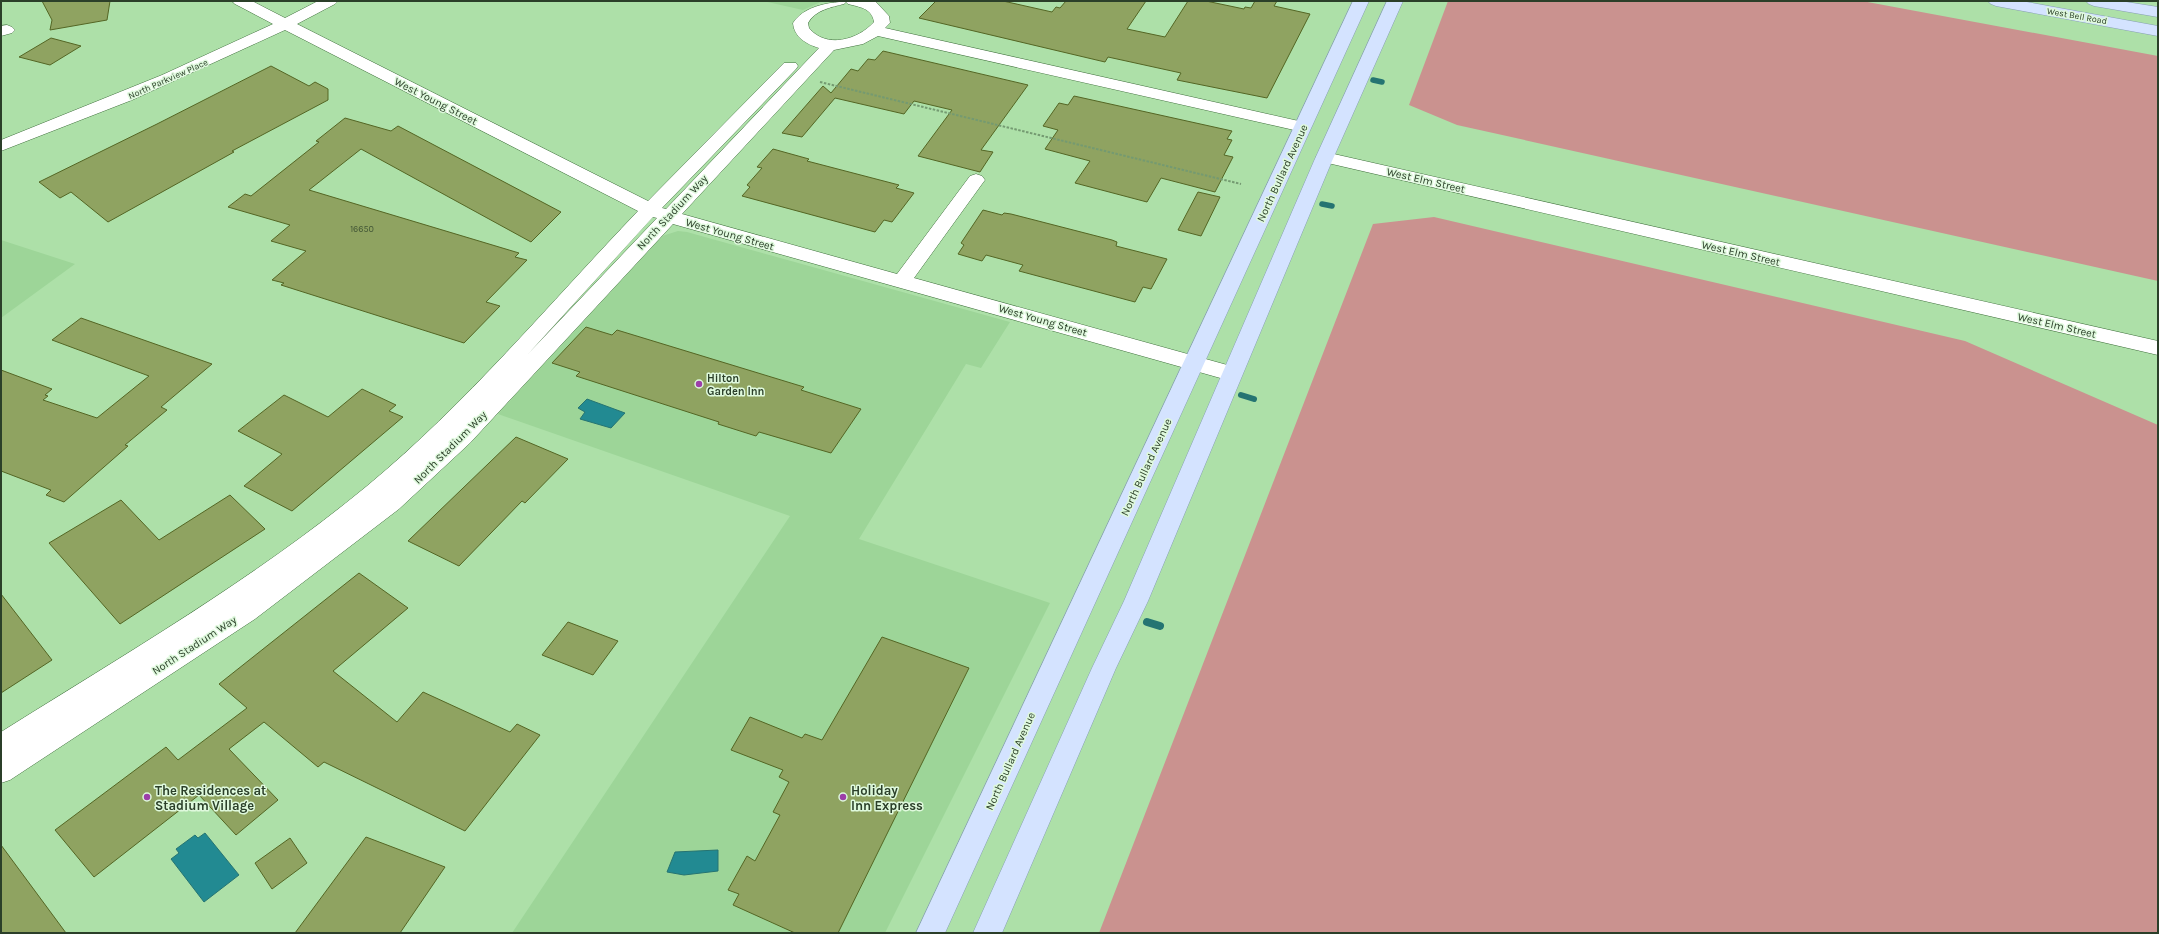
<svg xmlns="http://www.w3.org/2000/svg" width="2159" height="934" font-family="Karla,sans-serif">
<rect width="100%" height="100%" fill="#ade0a8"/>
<path fill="#9dd598" d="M 763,1 L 823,1 L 803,10 Z
M 678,231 L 687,232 L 1010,322 L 981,368 L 966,364 L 859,539 L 1050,603 L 885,933 L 512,933 L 790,516 L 498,414 L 659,237 Z
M 1,240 L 75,264 L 1,318 Z"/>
<path fill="#ca928f" d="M 1448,1 L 1862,1 L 2158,56 L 2158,281 L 1457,125 L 1409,105 Z
M 1434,217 L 1965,341 L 2158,425 L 2158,933 L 1099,933 L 1373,224 Z"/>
<path fill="#228a92" stroke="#257472" d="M 587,399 L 625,413 L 611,428 L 580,419 L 585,412 L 578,408 Z
M 205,833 L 239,875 L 204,902 L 171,859 L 179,853 L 176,849 L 195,835 L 198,838 Z
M 718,850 L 718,871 L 684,875 L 667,872 L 675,852 Z"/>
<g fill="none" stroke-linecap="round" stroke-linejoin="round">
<path stroke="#257472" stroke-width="5.5" d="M 1373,80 L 1382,82
M 1322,204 L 1332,206"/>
<path stroke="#257472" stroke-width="6" d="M 1241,395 L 1254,399"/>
<path stroke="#257472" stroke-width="8" d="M 1147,622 L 1160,626"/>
</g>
<path fill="#8fa361" stroke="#546624" d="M 42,1 L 110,1 L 107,20 L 50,30 L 52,20 Z
M 936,1 L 1003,1 L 1052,12 L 1056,7 L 1060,8 L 1066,1 L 1146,1 L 1127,29 L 1165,37 L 1188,1 L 1206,1 L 1244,9 L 1245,7 L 1251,8 L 1255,1 L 1277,1 L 1274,6 L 1310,14 L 1267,98 L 1177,80 L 1181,73 L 1108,57 L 1105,62 L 919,18 Z
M 51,38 L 81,46 L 50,65 L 19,57 Z
M 883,51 L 1028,85 L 981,150 L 993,152 L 980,172 L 918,156 L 952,110 L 914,101 L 904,114 L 835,98 L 802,137 L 782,133 L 823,86 L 831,93 L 851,69 L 858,71 L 868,59 L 875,60 Z
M 271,66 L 309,86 L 315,82 L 328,89 L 328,100 L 232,151 L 234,152 L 108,222 L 71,192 L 60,198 L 39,182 L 157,124 Z
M 1074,96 L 1232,131 L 1227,139 L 1232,140 L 1224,155 L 1233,157 L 1215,192 L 1161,178 L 1147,202 L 1075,183 L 1090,161 L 1045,149 L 1058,130 L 1043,126 L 1059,103 L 1068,105 Z
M 345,118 L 391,131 L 398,126 L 561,212 L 531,242 L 361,149 L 309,190 L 519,253 L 515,257 L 527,260 L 486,302 L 500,306 L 464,343 L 281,285 L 284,283 L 272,280 L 306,251 L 271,241 L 290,225 L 228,207 L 245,194 L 251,196 L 319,142 L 316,141 Z
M 773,149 L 809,159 L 807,161 L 899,185 L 896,188 L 914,193 L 892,222 L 884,220 L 875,232 L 742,196 L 750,187 L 747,185 L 762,168 L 757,167 Z
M 1198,192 L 1220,197 L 1201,236 L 1178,230 Z
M 983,210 L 1002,215 L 1004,213 L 1011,214 L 1112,240 L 1117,242 L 1116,246 L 1167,259 L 1151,289 L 1143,287 L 1135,302 L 1019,271 L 1023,265 L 986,255 L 982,261 L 958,254 L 964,245 L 961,243 Z
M 81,318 L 212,364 L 161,407 L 167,410 L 125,445 L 128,446 L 64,502 L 46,495 L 51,490 L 1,471 L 1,370 L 52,389 L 45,395 L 48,396 L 43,400 L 97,418 L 149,376 L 52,340 Z
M 586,327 L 612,335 L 617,330 L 804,387 L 801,390 L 861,409 L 831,453 L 759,432 L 756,436 L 718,424 L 719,422 L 576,376 L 580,372 L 552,363 Z
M 362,389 L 396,405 L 389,411 L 403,417 L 292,511 L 244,486 L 282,454 L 238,431 L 284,395 L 328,417 Z
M 516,437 L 568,459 L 525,503 L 522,501 L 459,566 L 408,541 Z
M 230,495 L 265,529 L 120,624 L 49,543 L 121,500 L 159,540 Z
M 359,573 L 408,608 L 333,671 L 397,722 L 423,692 L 510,732 L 517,724 L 540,735 L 465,831 L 324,762 L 318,767 L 264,722 L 229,749 L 278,800 L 236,835 L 199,795 L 94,877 L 55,830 L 166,747 L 178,760 L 247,708 L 219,684 Z
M 1,594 L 52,660 L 1,693 Z
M 568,622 L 618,641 L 593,675 L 542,655 Z
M 882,637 L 969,668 L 838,933 L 795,933 L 733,905 L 739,894 L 728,890 L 747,856 L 755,861 L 780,815 L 773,812 L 789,782 L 779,777 L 783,770 L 731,750 L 750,717 L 802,738 L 805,734 L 822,740 Z
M 366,837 L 445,867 L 400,933 L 295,933 Z
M 290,838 L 307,863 L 272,889 L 255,863 Z
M 1,845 L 66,933 L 1,933 Z"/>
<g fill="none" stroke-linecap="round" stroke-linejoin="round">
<defs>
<path id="minor" d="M 232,1 L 252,1 L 285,18 L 318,1 L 338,1 L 335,4 L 297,24 L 648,201 L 784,63 L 796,63 L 798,66 L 796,69 L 662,208 L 666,209 L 819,48 C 806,44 794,37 793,23 C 808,0 846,1 875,1 L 889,16 L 890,23 L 885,28 L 1303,122 L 1309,123 L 1311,127 L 1309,131 L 1303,132 L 878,36 L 863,44 L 834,50 L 682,214 L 897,274 L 970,176 L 976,174 L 982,176 L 985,180 L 982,184 L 914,278 L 1238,368 L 1241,373 L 1238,378 L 1231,381 L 673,224 L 470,443 L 399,509 L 255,619 L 10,780 L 1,783 L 1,732 C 125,654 253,580 367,486 C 466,404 549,304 638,211 L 285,30 L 132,100 L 1,151 L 1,140 L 162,75 L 273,24 L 235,4 ZM 846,2 L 848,4 C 859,7 872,8 874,22 C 858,40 826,49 809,28 L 808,23 C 815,10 832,7 844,4 ZM 653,217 L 657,218 L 528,354 Z
M 7,25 L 12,27 L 15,30 L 12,33 L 1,36 L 1,26 Z
M 1325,152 L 2158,341 L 2158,355 L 1319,161 L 1316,157 L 1319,153 Z"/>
<path id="major" d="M 1353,1 L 1369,1 L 945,933 L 916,933 Z
M 1387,1 L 1403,1 L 1332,161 L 1148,601 L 1116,668 L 1002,933 L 973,933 L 1092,668 L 1124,601 L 1314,161 Z
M 1988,1 L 2021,1 L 2158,26 L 2158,36 L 1996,6 L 1991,4 Z
M 2086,1 L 2120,1 L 2158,7 L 2158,17 L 2094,6 L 2089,4 Z"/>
</defs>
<use href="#minor" stroke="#41703e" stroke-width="1"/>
<use href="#major" stroke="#879eb4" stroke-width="1"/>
<path stroke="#749a71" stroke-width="2" stroke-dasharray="2.5 1.5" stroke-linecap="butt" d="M 820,82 L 1241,184"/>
<use href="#minor" fill="#fff" fill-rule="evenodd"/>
<use href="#major" fill="#d4e3ff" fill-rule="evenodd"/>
</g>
<g fill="#9c3fa9" stroke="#dff9dd" stroke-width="1.5">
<circle cx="699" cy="384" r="4"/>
<circle cx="147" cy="797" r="4"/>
<circle cx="843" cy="797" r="4"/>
</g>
<g text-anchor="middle" stroke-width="3" stroke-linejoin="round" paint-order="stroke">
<g font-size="9" fill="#2b3f29" stroke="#dff9dd">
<text transform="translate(2077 16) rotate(10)" y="3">West Bell Road</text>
<text transform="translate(168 79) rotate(-24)" y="3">North Parkview Place</text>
</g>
<g font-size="9" fill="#445837">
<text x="362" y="232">16650</text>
</g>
<g font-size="11" fill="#2b3f29" stroke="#dff9dd">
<text transform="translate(436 101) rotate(27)" y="4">West Young Street</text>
<text transform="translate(1282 173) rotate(-65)" y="4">North Bullard Avenue</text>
<text transform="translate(1426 180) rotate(13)" y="4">West Elm Street</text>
<text transform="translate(672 212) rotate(-47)" y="4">North Stadium Way</text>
<text transform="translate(730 234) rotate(16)" y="4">West Young Street</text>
<text transform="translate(1741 253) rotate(13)" y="4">West Elm Street</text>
<text transform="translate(1043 320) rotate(16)" y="4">West Young Street</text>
<text transform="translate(2057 325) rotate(13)" y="4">West Elm Street</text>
<text transform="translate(450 447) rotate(-45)" y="4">North Stadium Way</text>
<text transform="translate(1146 467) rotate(-65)" y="4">North Bullard Avenue</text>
<text transform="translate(194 645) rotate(-33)" y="4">North Stadium Way</text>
<text transform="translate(1010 761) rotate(-66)" y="4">North Bullard Avenue</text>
</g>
<g font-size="11" font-weight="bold" fill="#2b3f29" stroke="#dff9dd" text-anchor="start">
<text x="707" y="382">Hilton<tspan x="707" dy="13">Garden Inn</tspan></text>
</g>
<g font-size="13" font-weight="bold" fill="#2b3f29" stroke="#dff9dd" text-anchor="start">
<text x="155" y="795">The Residences at<tspan x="155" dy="15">Stadium Village</tspan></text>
<text x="851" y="795">Holiday<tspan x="851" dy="15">Inn Express</tspan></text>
</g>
</g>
<rect width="2159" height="934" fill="none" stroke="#2b3f29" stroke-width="4"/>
</svg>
